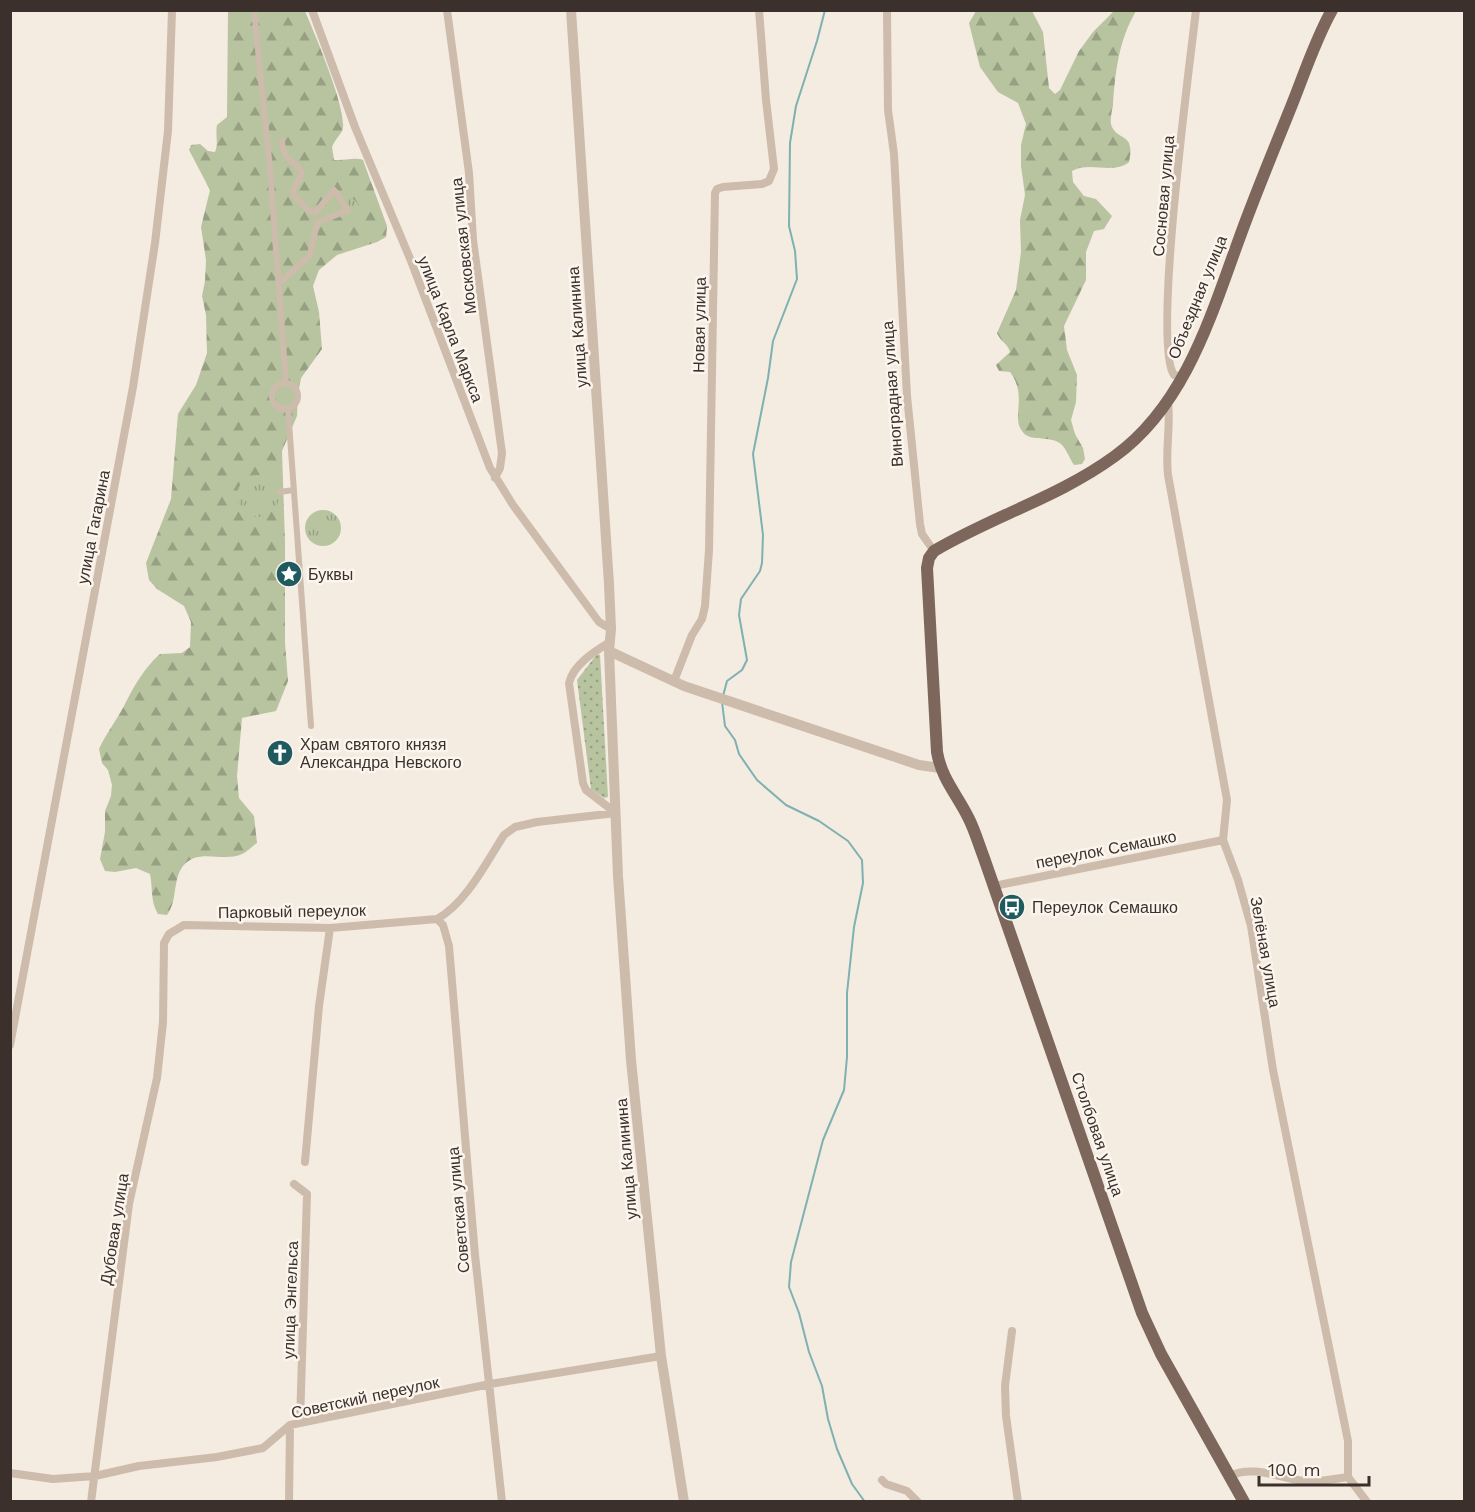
<svg xmlns="http://www.w3.org/2000/svg" width="1475" height="1512" font-family="'Work Sans',sans-serif">
<defs>
<pattern id="grass-dots" width="8" height="8" patternUnits="userSpaceOnUse" patternTransform="scale(1.5)"><rect width="8" height="8" fill="#b8c4a0"/><path d="M2 2h.1M6 6h.1" fill="none" stroke="#97a083" stroke-width="1.8" stroke-linecap="round"/></pattern>
<pattern id="forest-firs" width="22" height="20" patternUnits="userSpaceOnUse" patternTransform="scale(1.5)"><rect width="22" height="20" fill="#b8c4a0"/><path d="M5 1l3.5 6h-7zM16 11l3.5 6h-7z" fill="#97a083"/></pattern>
<pattern id="park-tufts" width="24" height="20" patternUnits="userSpaceOnUse" patternTransform="scale(1.5)"><rect width="24" height="20" fill="#b8c4a0"/><path d="M3 7l-1-3M5 7V3M7 7l1-3M15 17l-1-3M17 17v-4M19 17l1-3" fill="none" stroke="#97a083"/></pattern>
</defs>
<rect width="100%" height="100%" fill="#f4ebe1"/>
<path fill="url(#grass-dots)" d="M 597,654 L 600,655 L 608,797 L 604,798 L 591,789 L 577,680 Z"/>
<path fill="url(#forest-firs)" d="M 228,11 L 305,11 C 313,30 350,115 342,131 C 339,136 334,142 332,147 L 334,160 C 345,161 353,157 363,160 L 387,226 L 386,237 L 377,242 L 337,255 L 319,270 L 313,286 L 319,312 L 322,349 L 301,378 L 298,395 L 297,416 L 282,451 L 285,542 L 285,643 L 288,681 L 276,711 L 242,718 L 237,776 L 239,798 L 254,816 L 257,843 C 252,846 247,852 242,854 C 223,863 198,847 183,866 C 172,881 178,900 167,915 L 158,914 C 150,901 153,888 150,874 L 136,868 L 115,872 L 105,871 L 100,859 L 105,832 L 105,811 L 111,796 L 112,785 L 108,770 L 102,763 L 99,749 C 106,734 115,722 123,708 C 133,688 143,669 160,654 L 182,653 L 190,647 L 191,622 L 184,606 L 157,589 L 149,580 L 146,563 L 171,499 L 178,414 L 196,385 L 207,353 L 206,315 L 202,296 L 205,281 L 206,260 L 201,227 L 210,190 L 189,150 L 191,145 L 200,144 L 208,151 L 215,152 C 219,142 215,135 217,125 L 227,117 Z
M 976,11 L 1032,11 L 1043,32 L 1049,88 L 1055,94 L 1060,90 L 1079,51 L 1093,32 L 1114,11 L 1136,11 C 1119,40 1115,72 1113,105 C 1112,110 1110,119 1111,124 C 1116,142 1136,131 1129,162 C 1113,175 1090,161 1072,171 L 1073,182 L 1084,196 L 1096,199 L 1112,216 L 1104,229 L 1094,231 L 1086,252 L 1086,280 L 1064,326 L 1067,350 L 1077,375 L 1076,402 L 1071,420 L 1075,434 L 1083,448 L 1085,459 L 1082,464 L 1074,465 C 1069,458 1066,446 1058,442 C 1047,436 1029,442 1022,431 C 1011,417 1028,396 1010,372 L 999,371 L 996,365 L 1010,352 C 1008,344 1000,341 997,333 L 1016,290 L 1021,252 L 1020,220 L 1025,195 L 1021,166 L 1021,145 L 1026,124 L 1018,103 L 998,92 L 980,67 L 969,23 Z"/>
<path fill="url(#park-tufts)" d="M337 209a11 11 0 1 1 22 0a11 11 0 1 1-22 0Z
M237 496a21 21 0 1 1 42 0a21 21 0 1 1-42 0Z
M305 528a18 18 0 1 1 36 0a18 18 0 1 1-36 0Z"/>
<g fill="none" stroke-linecap="round" stroke-linejoin="round">
<path stroke="#7fb0b2" stroke-width="2" d="M 723,696 L 727,681 L 742,670 L 747,660 L 739,615 L 741,599 L 760,571 L 762,563 L 763,535 L 753,454 L 768,378 L 773,341 L 797,279 L 795,251 L 789,226 L 790,143 L 796,106 L 817,41 L 825,10
M 722,702 L 725,726 L 735,740 L 739,754 L 757,780 L 786,805 L 819,821 L 848,841 L 862,860 L 863,883 L 854,927 L 847,993 L 847,1057 L 844,1090 L 823,1140 L 791,1262 L 789,1287 L 799,1313 L 809,1352 L 822,1386 L 828,1419 L 837,1449 L 852,1484 L 865,1502"/>
<path stroke="#cdbbac" stroke-width="6" d="M 254,10 L 270,169 L 286,383
M 279,284 L 310,255 L 317,223 L 348,210 L 334,190 L 315,213 C 306,210 299,201 293,194 C 293,184 303,180 301,170 C 290,159 283,158 282,141
M272 396a13 13 0 1 1 26 0a13 13 0 1 1-26 0Z
M 288,409 L 311,726
M 279,492 L 294,490"/>
<path stroke="#cdbbac" stroke-width="8" d="M 312,10 L 355,127 L 411,261 L 490,468 L 513,505 L 599,622 L 611,629
M 447,10 L 469,173 L 473,240 L 502,453 L 500,468 L 495,478
M 887,10 L 888,110 L 894,154 L 907,396 L 920,524 L 922,534 L 934,551
M 1183,377 L 1174,375 C 1152,344 1190,63 1196,10
M 1168,402 C 1171,427 1165,449 1168,475 L 1227,800 L 1223,840 L 1238,880 L 1251,926 L 1273,1070 L 1348,1441 L 1348,1477 L 1367,1502
M 610,642 C 595,651 573,665 569,683 L 583,783 L 586,790 L 616,813
M 674,681 L 692,635 L 702,619 L 705,606 L 709,550 L 715,193 L 717,189 L 723,187 L 762,184 L 769,181 L 774,169 L 766,100 L 759,10
M 994,886 L 1223,840
M 437,919 L 443,925 L 449,946 L 475,1255 L 502,1502
M 10,1045 L 133,387 L 155,243 L 168,131 L 172,10
M 305,1162 L 319,1006 L 330,928
M 294,1184 L 307,1194 L 300,1423
M 1012,1331 L 1005,1386 L 1006,1416 L 1018,1502
M 10,1473 L 53,1479 L 95,1476 L 139,1466 L 217,1457 L 263,1448 L 290,1425 L 490,1384 L 661,1356
M 1229,1476 C 1255,1464 1280,1479 1305,1481 C 1320,1482 1334,1479 1348,1477
M 882,1480 L 886,1484 L 907,1491 L 918,1502
M 91,1502 L 129,1204 L 157,1078 L 163,1022 L 164,943 L 169,934 L 184,925 L 330,928 L 437,919 C 466,903 486,863 504,835 L 515,827 L 537,822 L 616,813
M 289,1502 L 290,1425"/>
<path stroke="#cdbbac" stroke-width="10" d="M 571,10 L 609,584 L 611,629 L 609,651 L 618,876 L 631,1060 L 661,1356 L 684,1502
M 609,651 L 684,686 L 919,765 L 940,768"/>
<path stroke="#7d675c" stroke-width="12" d="M 1244,1502 L 1161,1354 L 1142,1313 L 984,858 C 979,845 975,831 969,819 C 957,794 942,780 937,752 L 927,568 L 929,558 L 934,551 C 993,516 1059,497 1115,456 C 1184,406 1210,319 1238,242 C 1254,197 1273,152 1291,107 C 1304,75 1315,40 1332,10"/>
</g>
<defs>
<symbol id="sight-disc" viewBox="-11 -11 22 22"><circle r="9.5" fill="#1f5a5e" stroke="#fbf5ee"/><path d="M0-6L1.8-2.2L6-1.7L2.9 1.2L3.7 5.4L0 3.3L-3.7 5.4L-2.9 1.2L-6-1.7L-1.8-2.2Z" fill="#fff"/></symbol>
<symbol id="church-disc" viewBox="-11 -11 22 22"><circle r="9.5" fill="#1f5a5e" stroke="#fbf5ee"/><path d="M-1.2-6h2.4v3.5h3.3v2.4h-3.3V6h-2.4V-.1h-3.3v-2.4h3.3Z" fill="#fff"/></symbol>
<symbol id="bus-disc" viewBox="-11 -11 22 22"><circle r="9.5" fill="#1f5a5e" stroke="#fbf5ee"/><path d="M-5-6H5V4H4V6H2V4H-2V6H-4V4H-5ZM-3.5-4V0h7V-4ZM-3.5 1.2v1.5H-2V1.2ZM2 1.2v1.5H3.5V1.2Z" fill="#fff"/></symbol>
</defs>
<g fill-rule="evenodd">
<use href="#sight-disc" x="274" y="559" width="30" height="30"/>
<use href="#church-disc" x="265" y="738" width="30" height="30"/>
<use href="#bus-disc" x="997" y="892" width="30" height="30"/>
</g>
<g text-anchor="middle" stroke-width="5" stroke-linejoin="round" paint-order="stroke">
<g font-size="16" fill="#3b302b" stroke="#fbf5ee">
<text transform="translate(1163 196) rotate(-85)" y="6">Сосновая улица</text>
<text transform="translate(463 246) rotate(-96)" y="6">Московская улица</text>
<text transform="translate(1197 297) rotate(-68)" y="6">Объездная улица</text>
<text transform="translate(699 325) rotate(-89)" y="6">Новая улица</text>
<text transform="translate(577 327) rotate(-94)" y="6">улица Калинина</text>
<text transform="translate(451 329) rotate(69)" y="6">улица Карла Маркса</text>
<text transform="translate(892 394) rotate(-94)" y="6">Виноградная улица</text>
<text transform="translate(93 527) rotate(-79)" y="6">улица Гагарина</text>
<text transform="translate(1106 849) rotate(-11)" y="6">переулок Семашко</text>
<text transform="translate(292 911) rotate(-1)" y="6">Парковый переулок</text>
<text transform="translate(1266 952) rotate(80)" y="6">Зелёная улица</text>
<text transform="translate(1098 1134) rotate(71)" y="6">Столбовая улица</text>
<text transform="translate(626 1159) rotate(-95)" y="6">улица Калинина</text>
<text transform="translate(458 1210) rotate(-95)" y="6">Советская улица</text>
<text transform="translate(114 1229) rotate(-81)" y="6">Дубовая улица</text>
<text transform="translate(290 1300) rotate(-88)" y="6">улица Энгельса</text>
<text transform="translate(365 1397) rotate(-12)" y="6">Советский переулок</text>
</g>
<g font-size="16" fill="#3b302b" stroke="#fbf5ee" text-anchor="start">
<text x="308" y="580">Буквы</text>
<text x="300" y="750">Храм святого князя<tspan x="300" dy="18">Александра Невского</tspan></text>
<text x="1032" y="913">Переулок Семашко</text>
</g>
</g>
<rect width="1475" height="1512" fill="none" stroke="#3b302b" stroke-width="24"/>
<path d="M1259 1476v9h110v-9" fill="none" stroke="#3b302b" stroke-width="3"/>
<text x="1268" y="1476" font-size="18" fill="#3b302b" stroke="#fbf5ee" stroke-width="4.5" paint-order="stroke">100 m</text>
</svg>
